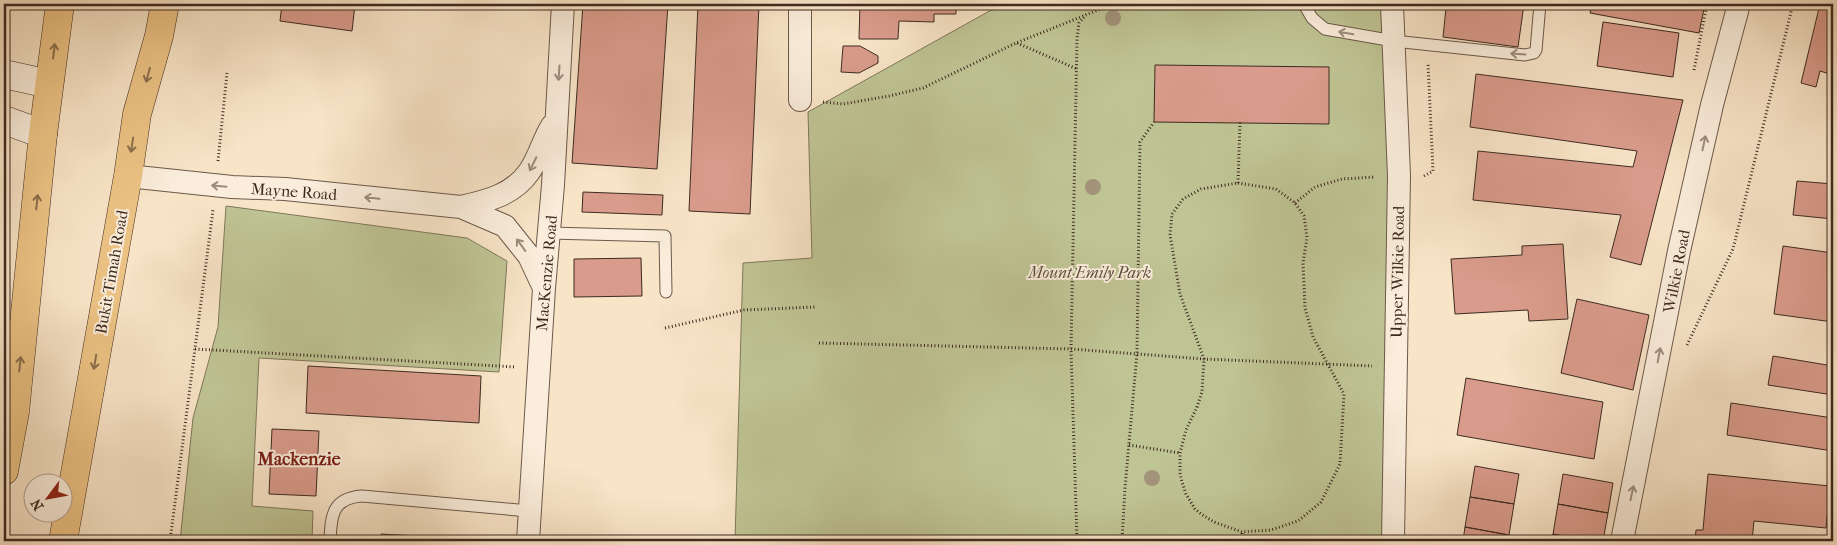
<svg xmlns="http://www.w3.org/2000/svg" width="1837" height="545" font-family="'IM FELL French Canon',serif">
<rect width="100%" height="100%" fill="#f8e4c7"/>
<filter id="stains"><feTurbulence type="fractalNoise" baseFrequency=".004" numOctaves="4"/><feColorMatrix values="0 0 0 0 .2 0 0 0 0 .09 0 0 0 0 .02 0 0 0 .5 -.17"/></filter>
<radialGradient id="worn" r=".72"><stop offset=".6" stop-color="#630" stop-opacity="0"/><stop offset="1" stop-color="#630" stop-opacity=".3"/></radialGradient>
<path fill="#bfc494" stroke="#7e785a" d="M 1002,4 L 1388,4 L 1389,541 L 735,541 L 743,263 L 812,258 L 808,112 Z
M 226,206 L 467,238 L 507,261 L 499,372 L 259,358 L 252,506 L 313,511 L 312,541 L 180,541 L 193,418 L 218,327 Z"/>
<path fill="#d99b8b" stroke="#3e2b20" d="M 282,4 L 355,4 L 352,31 L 280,21 Z
M 583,4 L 668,4 L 657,169 L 572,163 Z
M 698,4 L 759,4 L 750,214 L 689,211 Z
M 860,4 L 980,4 L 979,9 L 956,9 L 956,14 L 934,14 L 934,22 L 899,21 L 898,39 L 859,39 Z
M 1424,4 L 1524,4 L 1518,47 L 1443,37 L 1446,8 Z
M 1592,4 L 1705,4 L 1699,33 L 1590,13 Z
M 1820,4 L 1833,4 L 1833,75 L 1820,71 L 1816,87 L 1801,83 Z
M 1603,22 L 1679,33 L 1673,77 L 1597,66 Z
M 843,46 L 860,46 L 878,56 L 878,63 L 859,73 L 841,72 Z
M 1155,65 L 1329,67 L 1329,124 L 1154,122 Z
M 1476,74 L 1683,100 L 1641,265 L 1610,257 L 1621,215 L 1473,200 L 1478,151 L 1633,167 L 1637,151 L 1470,127 Z
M 1797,181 L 1833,184 L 1833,219 L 1793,215 Z
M 583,192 L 663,195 L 662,215 L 582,212 Z
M 1563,244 L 1568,319 L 1529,321 L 1528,310 L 1455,314 L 1451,259 L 1522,255 L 1522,246 Z
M 1783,246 L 1833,253 L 1833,322 L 1774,314 Z
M 641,258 L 642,296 L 574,297 L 574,259 Z
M 1577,299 L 1649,315 L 1633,390 L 1561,373 Z
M 1773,356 L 1833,366 L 1833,395 L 1768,385 Z
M 308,366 L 481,376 L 479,423 L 306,413 Z
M 1466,378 L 1603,402 L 1594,459 L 1457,435 Z
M 1731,403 L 1833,418 L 1833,414 L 1833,451 L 1727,435 Z
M 272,429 L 319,431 L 316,496 L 269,494 Z
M 1475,466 L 1519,474 L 1514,504 L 1470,497 Z
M 1563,474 L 1613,483 L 1608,513 L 1558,504 Z
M 1708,474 L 1830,486 L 1826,528 L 1754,521 L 1752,541 L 1695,541 L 1696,530 L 1703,530 Z
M 1470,497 L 1514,504 L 1509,535 L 1465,527 Z
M 1558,504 L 1608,513 L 1603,541 L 1590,541 L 1553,534 Z
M 1465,527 L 1509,535 L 1508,541 L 1463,541 Z
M 381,534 L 455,538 L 454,541 L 381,541 Z
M 1553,534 L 1590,541 L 1551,541 Z"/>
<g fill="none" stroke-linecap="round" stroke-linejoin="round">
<defs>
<path id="lane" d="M 1304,4 L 1312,18 L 1325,29 L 1394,41 L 1525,55 L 1534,53 L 1536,50 L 1540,4
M 549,233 L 665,236 L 666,292
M 330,541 C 331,516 332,498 362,496 L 529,511"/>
<path id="street" d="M 1392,4 L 1399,176 L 1393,541
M 800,100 L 800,4
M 128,176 L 232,187 L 285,189 L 461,207 L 505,226 L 529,256 L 544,288
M 461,207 C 487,201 513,195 529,172 C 539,158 543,140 552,126
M 528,541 L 544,288 L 553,185 L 563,4
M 1622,541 L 1679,251 L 1712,105 L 1739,4"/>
<path id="secondary" d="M 4,74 L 49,84
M 4,120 L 43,134"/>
<path id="highway" d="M 4,471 L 15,412 L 43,134 L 60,4
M 63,541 L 128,176 L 137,114 L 159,36 L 165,4"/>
</defs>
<use href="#lane" stroke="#6c594a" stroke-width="13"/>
<use href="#street" stroke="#6c594a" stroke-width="24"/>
<use href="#secondary" stroke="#3e2b20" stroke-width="29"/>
<use href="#highway" stroke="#3e2b20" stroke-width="29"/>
<path stroke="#3e2b20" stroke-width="3" stroke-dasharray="1 2.5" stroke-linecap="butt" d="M 4,19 L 5,4
M 1017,43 L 1077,69
M 1694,70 L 1707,4
M 823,102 L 843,104 L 889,96 L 923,88 L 1016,43 L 1113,4
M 218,161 L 227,73
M 1424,176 L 1433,171 L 1428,63
M 1238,183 L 1276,189 L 1295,203 L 1304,216 L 1307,238 L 1303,263 L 1305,308 L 1313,337 L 1344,394 L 1340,464 L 1321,502 L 1298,521 L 1271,530 L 1242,532 L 1214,522 L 1201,514 L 1195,509 L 1186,494 L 1182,482 L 1180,473 L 1180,453 L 1186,430 L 1197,407 L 1202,392 L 1204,359 L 1180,294 L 1170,235 L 1172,214 L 1183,199 L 1201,189 Z
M 1238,183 L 1240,122
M 1295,203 L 1315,187 L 1342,179 L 1375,177
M 1073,268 L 1138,273
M 665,328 L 744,310 L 815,307
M 819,343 L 1071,349 L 1204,359 L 1372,366
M 1687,345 L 1733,249 L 1793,4
M 195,349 L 516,367
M 1129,445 L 1180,453
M 170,541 L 213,210
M 1077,541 L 1071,349 L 1077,39 L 1079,23 L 1086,15
M 1122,541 L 1125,488 L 1137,353 L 1140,142 L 1154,122
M 1242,541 L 1242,532"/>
<use href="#lane" stroke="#faeddb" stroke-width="11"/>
<use href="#street" stroke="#faeddb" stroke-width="22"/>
<use href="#secondary" stroke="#faeddb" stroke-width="28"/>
<use href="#highway" stroke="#ecc284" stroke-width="28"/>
</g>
<g fill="#a3937b">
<circle cx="1113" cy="18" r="8"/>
<circle cx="1093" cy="187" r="8"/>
<circle cx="1152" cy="478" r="8"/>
</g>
<defs><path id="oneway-shaft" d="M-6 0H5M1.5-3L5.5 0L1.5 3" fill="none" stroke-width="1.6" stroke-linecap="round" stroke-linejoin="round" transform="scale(1.25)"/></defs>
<g stroke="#9c8c7e">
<use href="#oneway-shaft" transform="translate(1346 33) rotate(-170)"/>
<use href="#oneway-shaft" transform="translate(1518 54) rotate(-176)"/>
<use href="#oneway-shaft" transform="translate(559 73) rotate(94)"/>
<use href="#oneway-shaft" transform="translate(1704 143) rotate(-78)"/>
<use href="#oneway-shaft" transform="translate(533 164) rotate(116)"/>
<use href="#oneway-shaft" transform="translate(219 186) rotate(-175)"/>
<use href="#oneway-shaft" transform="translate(372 198) rotate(-174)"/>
<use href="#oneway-shaft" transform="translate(521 245) rotate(-126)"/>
<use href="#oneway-shaft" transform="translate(1659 355) rotate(-79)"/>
<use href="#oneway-shaft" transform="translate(1632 493) rotate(-78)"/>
</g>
<g stroke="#8c6f4d">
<use href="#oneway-shaft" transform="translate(54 51) rotate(-83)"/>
<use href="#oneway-shaft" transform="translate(148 75) rotate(105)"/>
<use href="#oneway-shaft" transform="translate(132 145) rotate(99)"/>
<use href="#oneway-shaft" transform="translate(37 202) rotate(-84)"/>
<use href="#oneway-shaft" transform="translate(95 362) rotate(100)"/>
<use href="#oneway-shaft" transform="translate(20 364) rotate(-84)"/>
</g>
<g text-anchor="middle" stroke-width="4" stroke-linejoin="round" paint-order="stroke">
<g font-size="16" fill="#3e2b20" stroke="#faeddb">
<text transform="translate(294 191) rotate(4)" y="6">Mayne Road</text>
<text transform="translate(1676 271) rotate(-79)" y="6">Wilkie Road</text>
<text transform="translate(111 272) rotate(-80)" y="6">Bukit Timah Road</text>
<text transform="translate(1397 272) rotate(-89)" y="6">Upper Wilkie Road</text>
<text transform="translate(546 273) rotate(-85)" y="6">MacKenzie Road</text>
</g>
<g font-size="16" font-style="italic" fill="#5e513d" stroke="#faeddb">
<text x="1090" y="278">Mount Emily Park</text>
</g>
<g font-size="18" font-weight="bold" fill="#7a1f14" stroke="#faeddb">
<text x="299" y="465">Mackenzie</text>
</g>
</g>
<rect width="1837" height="545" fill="none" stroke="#f8e4c7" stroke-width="20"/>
<rect x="5" y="5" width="1827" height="535" fill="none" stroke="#3e2b20" stroke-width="2.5"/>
<rect x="10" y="10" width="1817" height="525" fill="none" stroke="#3e2b20"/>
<g transform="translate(48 498) rotate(238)"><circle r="24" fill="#faeddb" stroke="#af9f90"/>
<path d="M0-4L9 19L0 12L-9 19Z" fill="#8f2418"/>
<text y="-8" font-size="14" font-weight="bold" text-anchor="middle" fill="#3e2b20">N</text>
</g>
<rect width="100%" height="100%" filter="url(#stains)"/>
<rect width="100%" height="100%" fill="url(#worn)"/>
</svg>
